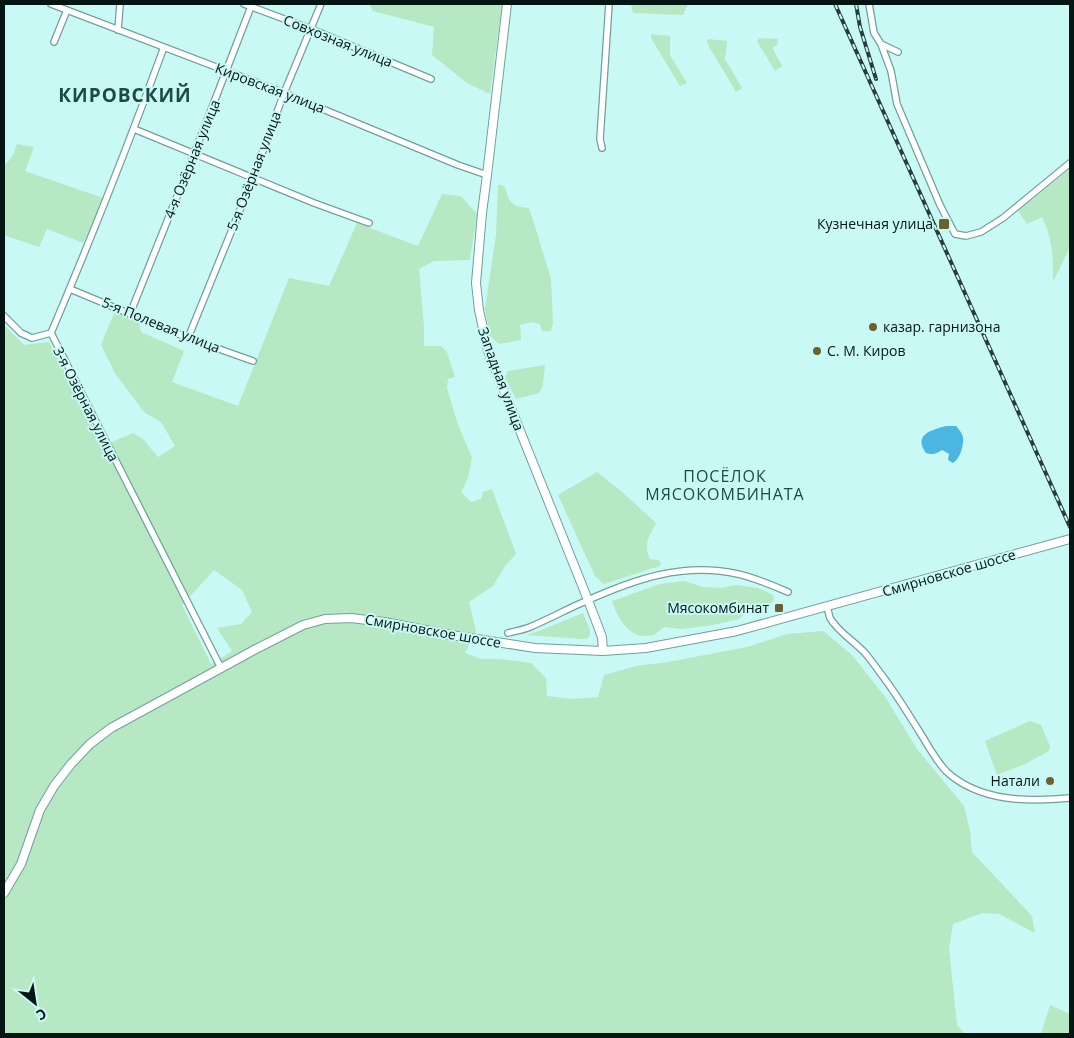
<svg xmlns="http://www.w3.org/2000/svg" width="1074" height="1038" font-family="'Open Sans',sans-serif">
<rect width="100%" height="100%" fill="#c9f9f5"/>
<path fill="#b5e8c3" fill-rule="evenodd" d="M 369,4 L 502,4 L 490,94 L 467,83 L 432,55 L 434,27 L 373,11 Z
M 631,4 L 688,4 L 683,15 L 633,13 Z
M 651,34 L 670,36 L 670,55 L 687,83 L 680,86 L 651,38 Z
M 759,38 L 778,39 L 777,46 L 774,46 L 773,49 L 782,66 L 775,71 L 757,41 Z
M 708,39 L 727,41 L 725,59 L 742,88 L 736,92 L 708,45 L 707,40 Z
M 17,144 L 34,147 L 25,171 L 103,198 L 92,225 L 83,243 L 47,229 L 39,247 L 4,235 L 4,166 L 12,157 Z
M 1070,169 L 1070,247 L 1053,282 C 1053,258 1053,239 1042,217 L 1027,224 L 1018,211 Z
M 498,185 L 502,185 L 505,187 C 509,203 512,207 529,208 L 537,233 L 551,279 L 553,324 L 551,331 L 542,331 L 540,324 L 531,322 L 520,325 L 521,340 L 499,344 L 490,336 L 485,309 L 496,235 Z
M 442,194 L 461,196 L 477,214 L 470,260 L 434,261 L 419,269 L 424,327 L 424,346 L 441,346 L 447,352 L 455,377 L 448,379 L 447,388 L 457,422 L 472,458 L 468,478 L 461,492 L 471,502 L 481,499 L 483,492 L 492,489 L 516,554 L 505,566 L 493,586 L 469,602 L 476,631 L 465,653 L 481,659 L 501,659 L 531,663 L 546,678 L 547,696 L 572,699 L 598,697 L 604,675 L 636,666 L 668,662 L 747,647 L 787,634 L 823,631 L 852,655 L 886,698 L 917,749 L 964,806 L 970,830 L 972,852 L 1032,916 L 1035,933 L 999,914 L 982,913 L 953,924 L 949,949 L 957,1025 L 965,1034 L 4,1034 L 4,325 L 24,345 L 49,342 L 103,446 L 133,433 L 143,439 L 158,457 L 175,446 L 161,422 L 145,413 L 116,375 L 101,345 L 114,313 L 138,319 L 141,332 L 184,351 L 172,382 L 238,406 L 289,278 L 329,286 L 357,223 L 418,246 ZM 214,570 L 242,590 L 252,612 L 241,624 L 217,628 L 232,651 L 211,664 L 182,605 Z
M 545,365 L 543,385 L 539,393 L 516,399 L 505,377 L 508,371 Z
M 597,472 L 621,491 L 656,523 C 649,537 643,544 650,559 L 658,560 L 661,563 L 660,566 L 604,584 L 595,576 L 558,495 Z
M 684,581 L 703,587 L 721,588 L 736,585 L 758,588 L 773,595 L 774,600 L 767,606 L 754,604 L 739,619 L 713,625 L 682,629 L 664,627 L 654,635 C 649,635 642,637 638,635 C 624,630 616,614 612,601 L 660,584 Z
M 583,613 L 590,630 L 590,635 L 588,638 L 583,639 L 526,635 L 539,631 Z
M 1030,721 L 1041,725 L 1050,746 L 1049,751 L 1025,764 L 997,775 L 985,741 Z
M 1050,1005 L 1070,1014 L 1070,1034 L 1041,1034 Z"/>
<path fill="#4bb6e1" d="M 946,426 L 956,426 C 959,429 962,433 963,437 C 964,445 960,459 953,463 L 948,460 L 949,454 L 944,451 L 942,450 C 936,454 933,455 926,453 C 913,435 931,430 946,426 Z"/>
<g fill="none" stroke-linecap="round" stroke-linejoin="round">
<defs>
<path id="street" d="M 51,4 L 284,93 L 458,165 L 487,175
M 244,4 L 311,29 L 431,79
M 869,4 L 874,33 L 881,44 L 891,71 L 897,104 L 940,205 L 955,234 L 966,236 L 981,232 L 1003,218 L 1070,163
M 118,30 L 120,4
M 54,42 L 67,10
M 881,44 L 898,52
M 164,47 C 129,143 91,239 51,333 C 107,445 165,556 221,668
M 134,129 L 314,203 L 369,223
M 602,148 L 600,139 L 609,4
M 70,289 L 188,338 L 253,361
M 130,314 L 194,154 L 252,4
M 4,316 L 21,333 L 32,338 L 51,333
M 188,338 L 253,178 L 284,93 L 321,4
M 827,607 C 828,610 829,615 830,618 C 838,632 854,641 865,653 C 871,660 876,667 881,674 C 895,692 907,712 919,731 C 928,745 936,761 947,772 C 980,802 1029,802 1070,798
M 508,633 C 515,631 523,630 530,627 C 549,619 567,609 586,601 C 635,579 683,562 738,574 C 755,578 772,585 788,592"/>
<path id="secondary" d="M 507,4 L 487,175 L 482,213 L 476,283 L 479,310 L 488,351 L 588,600 L 602,637 L 603,651
M 4,893 L 21,864 L 40,810 L 54,786 L 71,764 L 90,744 L 111,728 L 256,649 L 303,625 L 325,619 L 351,618 L 384,622 L 451,635 L 535,648 L 603,651 L 646,648 L 737,631 L 1070,539"/>
</defs>
<use href="#street" stroke="#729f9c" stroke-width="8"/>
<use href="#secondary" stroke="#729f9c" stroke-width="10"/>
<use href="#street" stroke="#fff" stroke-width="5.5"/>
<use href="#secondary" stroke="#fff" stroke-width="8"/>
<defs>
<path id="rail" d="M 835,4 L 1070,527
M 856,4 L 860,27 L 876,79"/>
</defs>
<use href="#rail" stroke="#263d3b" stroke-width="4"/>
<use href="#rail" stroke="#c9f9f5" stroke-width="2" stroke-dasharray="5.5" stroke-linecap="butt"/>
</g>
<g fill="#6c612e" stroke="#c9f9f5" stroke-width="2">
<rect x="938" y="218" width="12" height="12" rx="2.5"/>
<circle cx="873" cy="327" r="5"/>
<circle cx="817" cy="351" r="5"/>
<rect x="774" y="603" width="10" height="10" rx="2.5"/>
<circle cx="1050" cy="781" r="5"/>
</g>
<g text-anchor="middle" stroke-width="4" stroke-linejoin="round" paint-order="stroke">
<g font-size="14" fill="#041514" stroke="#c9f9f5">
<text transform="translate(338 41) rotate(22)" y="5">Совхозная улица</text>
<text transform="translate(270 88) rotate(21)" y="5">Кировская улица</text>
<text transform="translate(192 159) rotate(-68)" y="5">4-я Озёрная улица</text>
<text transform="translate(254 171) rotate(-69)" y="5">5-я Озёрная улица</text>
<text transform="translate(161 325) rotate(22)" y="5">5-я Полевая улица</text>
<text transform="translate(501 379) rotate(70)" y="5">Западная улица</text>
<text transform="translate(86 404) rotate(63)" y="5">3-я Озёрная улица</text>
<text transform="translate(949 573) rotate(-16)" y="5">Смирновское шоссе</text>
<text transform="translate(433 631) rotate(10)" y="5">Смирновское шоссе</text>
</g>
<g font-size="14" fill="#041514" stroke="#c9f9f5" text-anchor="end">
<text x="933" y="229">Кузнечная улица</text>
<text x="883" y="332" text-anchor="start">казар. гарнизона</text>
<text x="827" y="356" text-anchor="start">С. М. Киров</text>
<text x="769" y="613">Мясокомбинат</text>
<text x="1040" y="786">Натали</text>
</g>
<g font-size="16" letter-spacing="1" fill="#1d4a47" stroke="#c9f9f5">
<text x="725" y="482">ПОСЁЛОК<tspan x="725" dy="18">МЯСОКОМБИНАТА</tspan></text>
</g>
<g font-size="19" font-weight="bold" letter-spacing="1" fill="#1d4a47" stroke="#c9f9f5">
<text x="125" y="102">КИРОВСКИЙ</text>
</g>
</g>
<rect width="1074" height="1038" fill="none" stroke="#041514" stroke-width="10"/>
<g transform="translate(35 1003) rotate(150)" stroke="#c9f9f5" stroke-width="4" paint-order="stroke">
<path d="M0-4L9 19L0 12L-9 19Z" fill="#041514"/>
<text y="-8" font-size="14" font-weight="bold" text-anchor="middle" fill="#041514">С</text>
</g>
</svg>
